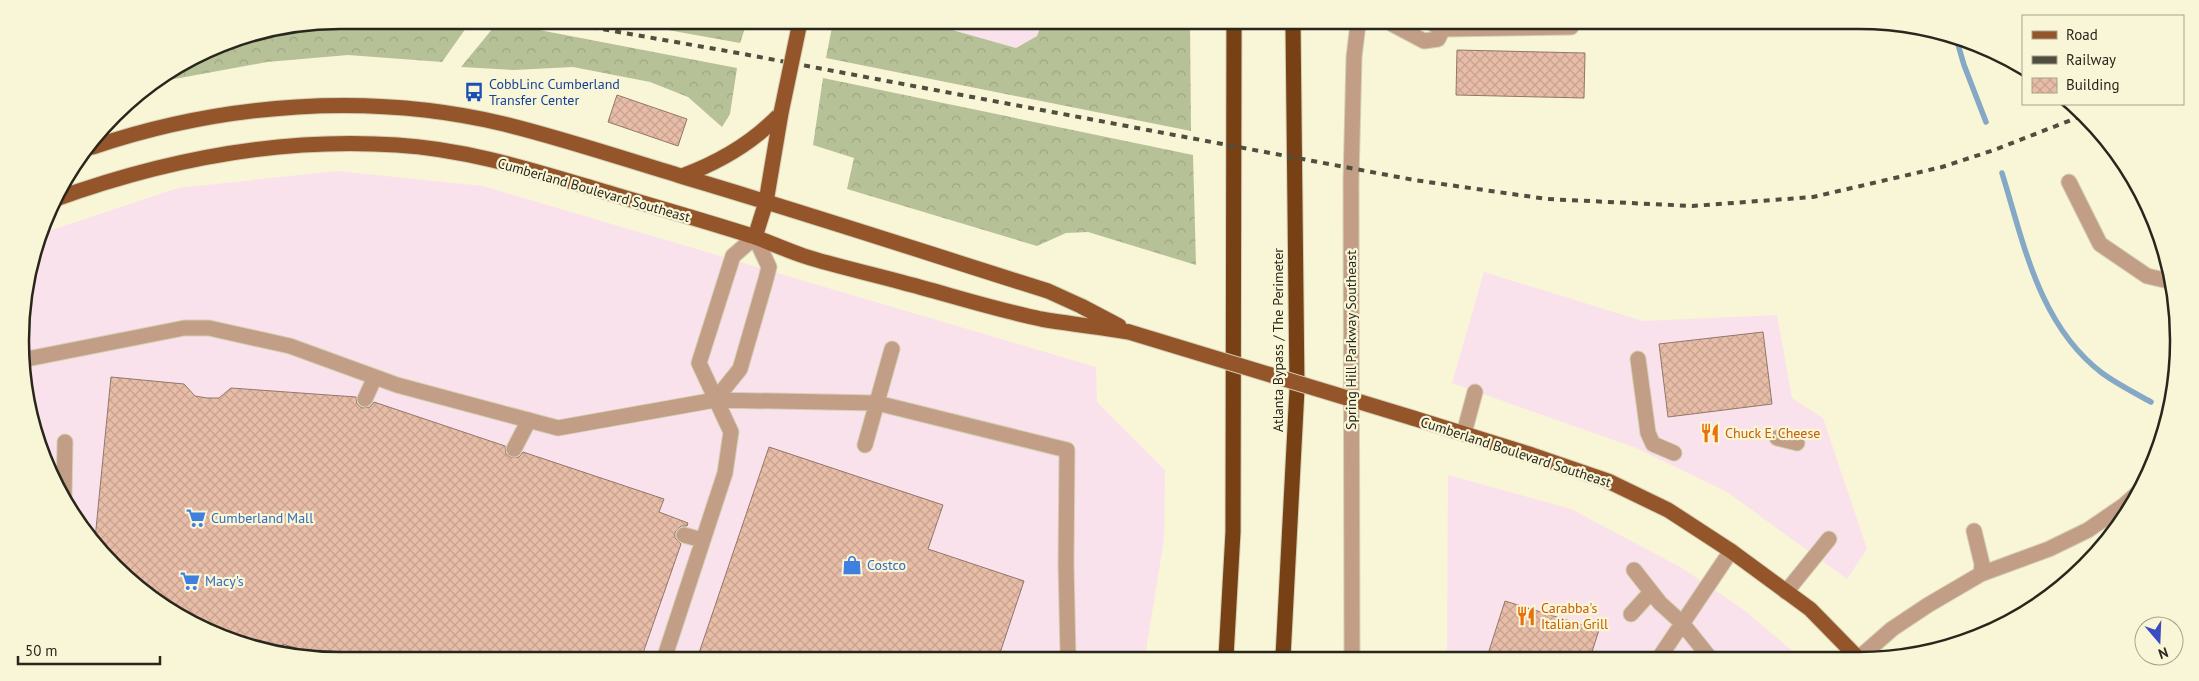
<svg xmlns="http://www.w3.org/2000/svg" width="2199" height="681" font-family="'PT Sans',sans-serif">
<defs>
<pattern id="forest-crowns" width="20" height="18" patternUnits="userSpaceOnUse" patternTransform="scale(1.25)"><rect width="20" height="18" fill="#b7c198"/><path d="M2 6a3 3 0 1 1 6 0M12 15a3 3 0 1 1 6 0" fill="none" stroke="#9da682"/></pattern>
<pattern id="building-cross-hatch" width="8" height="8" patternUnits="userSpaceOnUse" patternTransform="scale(1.25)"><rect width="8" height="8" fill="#e8bda8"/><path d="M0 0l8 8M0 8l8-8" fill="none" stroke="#c7a290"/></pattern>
</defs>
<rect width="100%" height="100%" fill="#f9f5d7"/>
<path fill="#fae2ec" d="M 924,22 L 1042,23 L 1037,36 L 1016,48 Z
M 337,171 L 483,186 L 1096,367 L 1097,402 L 1165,470 L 1164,539 L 1145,657 L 278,655 L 163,607 L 74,519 L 31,423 L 23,299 L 43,233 L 178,188 Z
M 1484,272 L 1643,321 L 1777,315 L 1792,398 L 1823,418 L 1867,549 L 1847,579 L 1727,492 L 1636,448 L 1452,383 Z
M 1448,475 L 1571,509 L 1682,568 L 1744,610 L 1801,658 L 1447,657 Z"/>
<path fill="url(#forest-crowns)" d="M 340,20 L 471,21 L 442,62 L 348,55 L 267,62 L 158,82 L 218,44 Z
M 618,21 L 747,22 L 740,43 Z
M 498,22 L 737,68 L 730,114 L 722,127 L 688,97 L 650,82 L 573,67 L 514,70 L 461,67 Z
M 833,22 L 924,22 L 1016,48 L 1037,36 L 1042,23 L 1190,23 L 1191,131 L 826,58 Z
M 823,78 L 1193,155 L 1196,265 L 1088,232 L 1066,233 L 1037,246 L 847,189 L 854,158 L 813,145 Z"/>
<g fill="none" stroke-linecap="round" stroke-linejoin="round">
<path stroke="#84a8c5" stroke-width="5.5" d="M 1957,41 L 1964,65 L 1986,122
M 2002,173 C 2024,244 2039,325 2102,373 C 2117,384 2135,393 2151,402"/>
</g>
<path fill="url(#building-cross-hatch)" stroke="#92776a" d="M 1457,50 L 1585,53 L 1584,98 L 1456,95 Z
M 617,95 L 687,119 L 678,146 L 608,122 Z
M 1763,332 L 1772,404 L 1668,417 L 1659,344 Z
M 111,377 L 184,384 L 195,396 L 207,398 L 219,398 L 231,388 L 356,397 L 357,404 L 362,408 L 370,407 L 374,402 L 505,446 L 506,454 L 510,457 L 519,457 L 523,452 L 664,499 L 659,512 L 688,523 L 687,526 L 681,526 L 675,532 L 675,538 L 681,544 L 642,656 L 316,655 L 283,644 L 282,655 L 278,655 L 163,607 L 95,539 Z
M 769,447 L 943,505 L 928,549 L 1024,581 L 999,656 L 698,656 Z
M 1505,601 L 1599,630 L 1590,658 L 1487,657 Z"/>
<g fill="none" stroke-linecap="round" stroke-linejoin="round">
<defs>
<path id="minor" d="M 1392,24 L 1424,41 L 1438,39 L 1443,29
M 1433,24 L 1443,29 L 1571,27
M 2069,182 L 2100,244 L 2147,276 L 2173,282
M 27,359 L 184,328 L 209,328 L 290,346 L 397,385 L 558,428 L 715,400 L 877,403 L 1067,450 L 1066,564 L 1068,656
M 1638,359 L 1648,433 L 1653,444 L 1674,453
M 365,399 L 375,377
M 1464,433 L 1475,392
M 1777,438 L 1797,443
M 865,445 L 892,349
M 514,449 L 529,420
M 64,497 L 65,442
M 1974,531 L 1982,564 L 1981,574
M 684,535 L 702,540
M 1634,570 L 1660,603 L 1682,623 L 1710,658
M 1786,592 L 1829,539
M 1631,614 L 1651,592
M 665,656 L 725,473 L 731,432 L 699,363 L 733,256 L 755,237 L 769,267 L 766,279 L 740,369 L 715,400
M 1352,657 L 1351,180 L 1354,57 L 1358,24
M 1659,658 L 1731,551
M 1859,658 L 1892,629 L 1928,605 L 1981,574 L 2049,549 L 2088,530 L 2123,506 L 2140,491"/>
<path id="major" d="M 93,147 C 223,103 370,92 504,124 C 565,139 624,159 684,177 C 806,213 927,253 1048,291 L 1081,306 L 1119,326
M 682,176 C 720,162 753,143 781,113
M 53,200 C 163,160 279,137 397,145 C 464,149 528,169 592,188 C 645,204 699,219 752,236 C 769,242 786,250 804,256 C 835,266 868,273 901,282 C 947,294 993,309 1041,319 C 1070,324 1099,327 1129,332
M 755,237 L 766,202 L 781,113
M 1413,418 L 1532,455 L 1608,481 L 1668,510 L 1731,551 L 1810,609 L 1858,658"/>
<path id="highway" d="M 1226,657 L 1233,532 L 1234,24
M 1283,657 L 1297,389 L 1293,24"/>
</defs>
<use href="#minor" stroke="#d4d0b5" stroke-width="17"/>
<use href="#major" stroke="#d4d0b5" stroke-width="17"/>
<use href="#highway" stroke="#d4d0b5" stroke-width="17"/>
<use href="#minor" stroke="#c29e87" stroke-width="15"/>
<use href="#major" stroke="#935529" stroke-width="15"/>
<use href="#highway" stroke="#784015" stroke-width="15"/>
<path stroke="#504e3f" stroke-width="4" stroke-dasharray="6 6" stroke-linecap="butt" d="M 556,21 L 738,53 L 1414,180 L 1547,199 L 1692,206 L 1813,197 L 1942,167 L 1994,150 L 2079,117"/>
<defs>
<path id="major-bridge" d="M 781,113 L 800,22
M 1129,332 L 1413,418"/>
</defs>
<use href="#major-bridge" stroke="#d4d0b5" stroke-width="17" stroke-linecap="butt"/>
<use href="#major-bridge" stroke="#935529" stroke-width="15"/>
</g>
<defs>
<symbol id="bus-bare" viewBox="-9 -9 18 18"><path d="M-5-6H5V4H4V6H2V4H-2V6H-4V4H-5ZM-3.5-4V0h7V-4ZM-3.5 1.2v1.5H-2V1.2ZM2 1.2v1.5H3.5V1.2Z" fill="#1a4fb4" stroke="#f9f5d7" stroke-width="2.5" paint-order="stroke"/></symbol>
<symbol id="restaurant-bare" viewBox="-9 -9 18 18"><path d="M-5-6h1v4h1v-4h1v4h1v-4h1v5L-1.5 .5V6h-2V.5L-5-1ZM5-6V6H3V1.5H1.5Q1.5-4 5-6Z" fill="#e8710a" stroke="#f9f5d7" stroke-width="2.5" paint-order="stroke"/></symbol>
<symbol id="supermarket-bare" viewBox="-9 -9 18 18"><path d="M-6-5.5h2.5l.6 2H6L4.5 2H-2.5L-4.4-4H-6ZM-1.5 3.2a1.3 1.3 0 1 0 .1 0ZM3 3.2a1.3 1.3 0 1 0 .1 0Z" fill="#3f7fe0" stroke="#f9f5d7" stroke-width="2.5" paint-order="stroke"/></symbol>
<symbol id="shop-bare" viewBox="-9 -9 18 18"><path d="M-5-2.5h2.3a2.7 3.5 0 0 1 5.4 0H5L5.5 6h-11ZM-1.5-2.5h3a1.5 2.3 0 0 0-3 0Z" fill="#3f7fe0" stroke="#f9f5d7" stroke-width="2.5" paint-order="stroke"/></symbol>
</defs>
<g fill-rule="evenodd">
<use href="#bus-bare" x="460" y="78" width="28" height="28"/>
<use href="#restaurant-bare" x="1696" y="419" width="28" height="28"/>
<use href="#supermarket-bare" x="182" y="504" width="28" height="28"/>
<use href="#shop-bare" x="838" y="551" width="28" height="28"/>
<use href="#supermarket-bare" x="176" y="567" width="28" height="28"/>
<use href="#restaurant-bare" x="1512" y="602" width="28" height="28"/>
</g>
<g text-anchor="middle" stroke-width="4.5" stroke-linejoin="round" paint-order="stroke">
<g font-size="14" fill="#164399" stroke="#f9f5d7" text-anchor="start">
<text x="489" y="89">CobbLinc Cumberland<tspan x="489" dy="16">Transfer Center</tspan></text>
</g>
<g font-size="14" fill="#29271c" stroke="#f9f5d7">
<text transform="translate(594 190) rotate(16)" y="5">Cumberland Boulevard Southeast</text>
<text transform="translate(1278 340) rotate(-90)" y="5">Atlanta Bypass / The Perimeter</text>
<text transform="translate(1351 340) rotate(-90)" y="5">Spring Hill Parkway Southeast</text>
<text transform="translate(1516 452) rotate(18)" y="5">Cumberland Boulevard Southeast</text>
</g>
<g font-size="14" fill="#c56008" stroke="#f9f5d7" text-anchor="start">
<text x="1725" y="438">Chuck E. Cheese</text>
<text x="1541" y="613">Carabba's<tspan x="1541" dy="16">Italian Grill</tspan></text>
</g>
<g font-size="14" fill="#366cbe" stroke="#f9f5d7" text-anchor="start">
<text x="211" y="523">Cumberland Mall</text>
<text x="867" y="570">Costco</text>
<text x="205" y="586">Macy's</text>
</g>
</g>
<path d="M0 0H2199V681H0ZM340 29H1859A311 311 0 0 1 2170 340V341A311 311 0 0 1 1859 652H340A311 311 0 0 1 29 341V340A311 311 0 0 1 340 29Z" fill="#f9f5d7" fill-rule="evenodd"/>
<path fill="none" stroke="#29271c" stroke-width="2.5" d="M340 29H1859A311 311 0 0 1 2170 340V341A311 311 0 0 1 1859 652H340A311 311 0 0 1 29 341V340A311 311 0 0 1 340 29Z"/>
<rect x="2022" y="15" width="162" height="90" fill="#f9f5d7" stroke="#a6a38c"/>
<rect x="2032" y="31" width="25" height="8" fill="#935529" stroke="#a6a38c"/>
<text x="2066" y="40" font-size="15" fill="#29271c">Road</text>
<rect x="2032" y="56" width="25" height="8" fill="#504e3f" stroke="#a6a38c"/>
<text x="2066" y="65" font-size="15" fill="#29271c">Railway</text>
<rect x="2032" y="78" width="25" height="15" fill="url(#building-cross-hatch)" stroke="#a6a38c"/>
<text x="2066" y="90" font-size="15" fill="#29271c">Building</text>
<g transform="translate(2159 641) rotate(161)"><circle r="24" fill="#f9f5d7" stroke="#a6a38c"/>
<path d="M0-4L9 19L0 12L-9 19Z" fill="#3a4cbf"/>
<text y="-8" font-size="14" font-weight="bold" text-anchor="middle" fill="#29271c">N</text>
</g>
<path d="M18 656v8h142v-8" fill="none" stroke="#29271c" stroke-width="2.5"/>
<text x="25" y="656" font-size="15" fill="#29271c" stroke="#f9f5d7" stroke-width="4" paint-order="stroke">50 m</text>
</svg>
